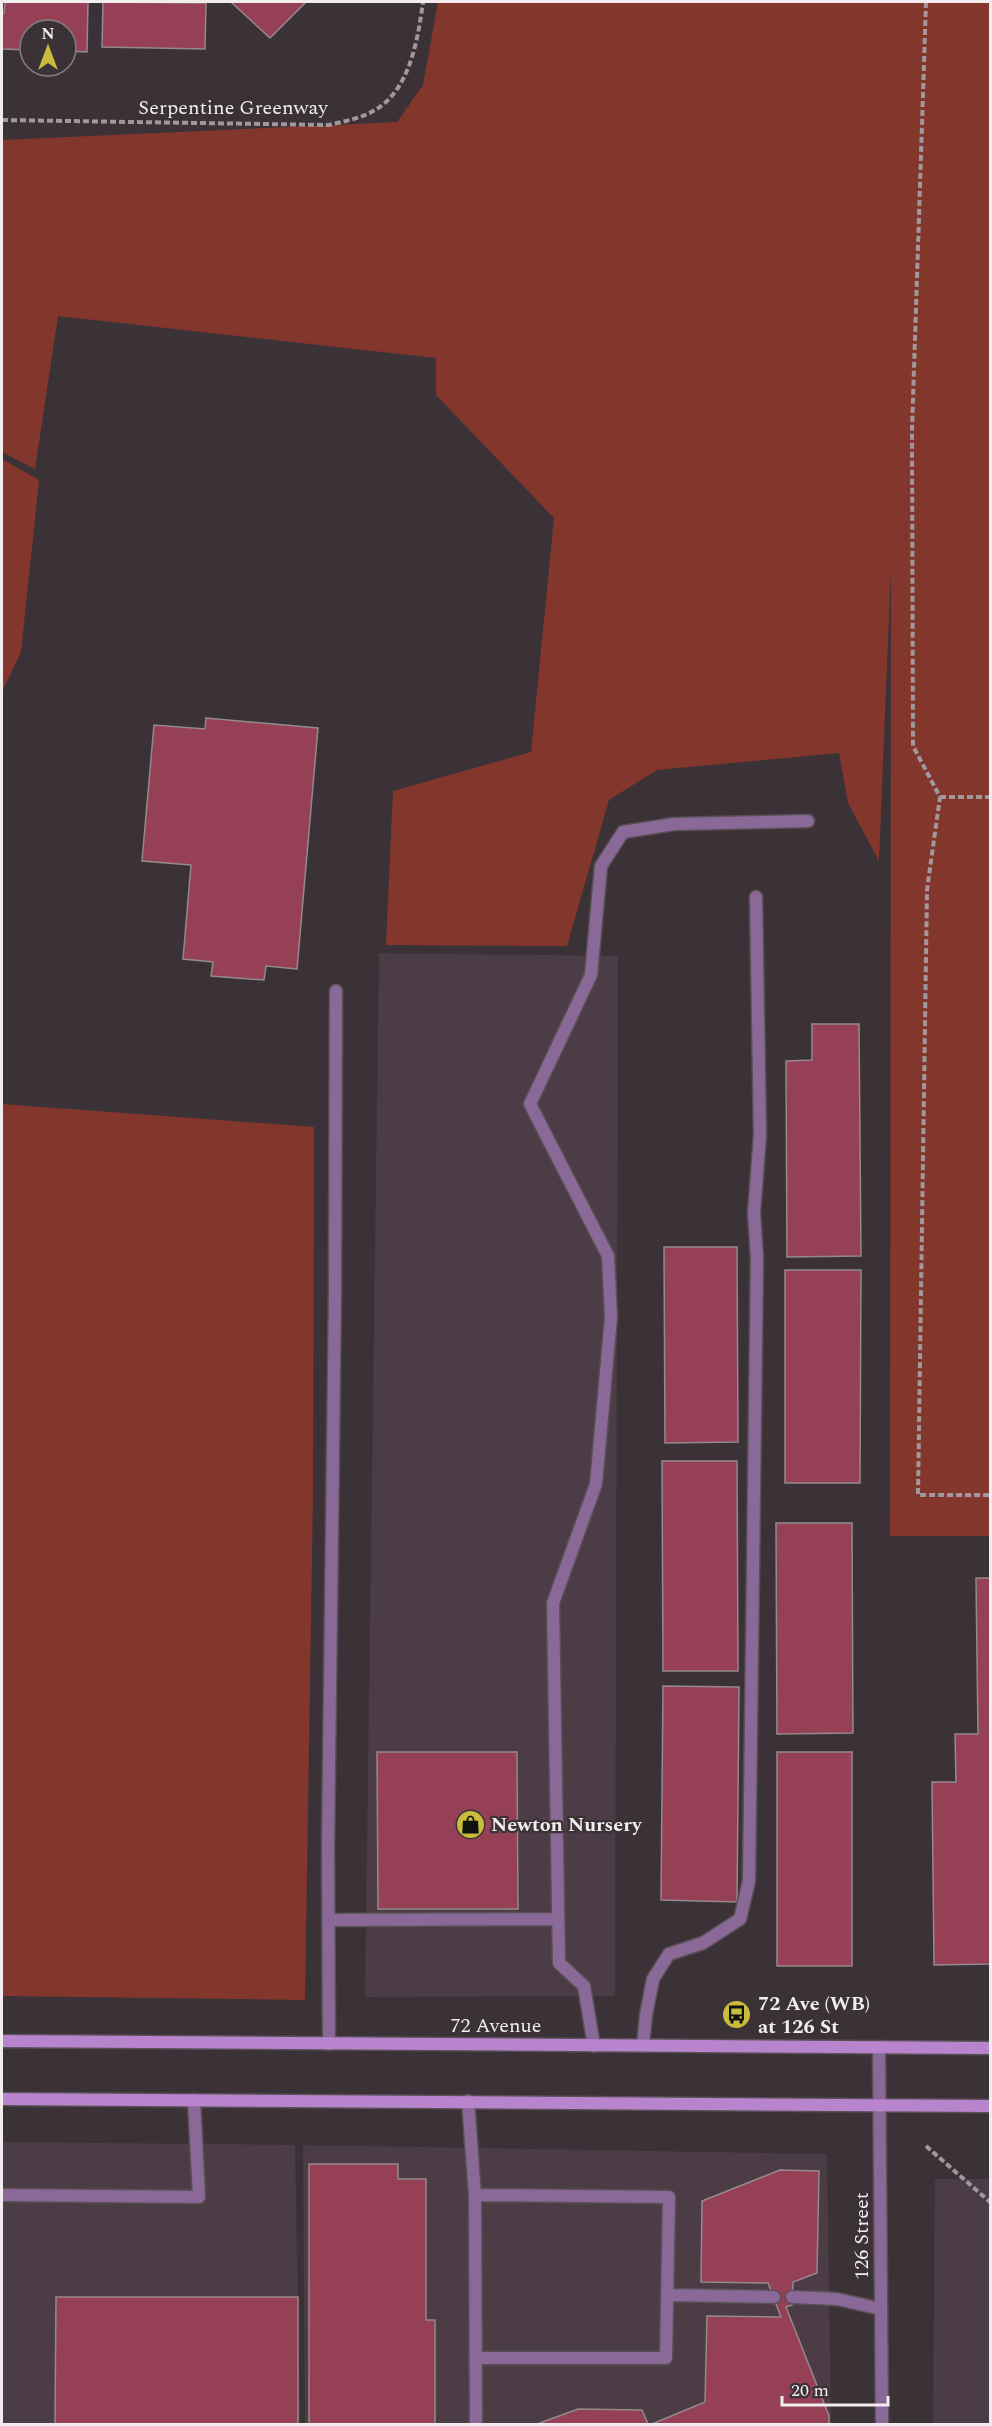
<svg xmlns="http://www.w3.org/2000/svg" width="992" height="2426" font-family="Spectral,serif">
<rect width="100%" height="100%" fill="#3b3238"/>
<path fill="#4b3c45" d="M 379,953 L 618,956 L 615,1996 L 365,1997 Z
M 2,2142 L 295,2145 L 300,2424 L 2,2424 Z
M 303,2145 L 827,2154 L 831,2424 L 305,2424 Z
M 935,2179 L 990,2179 L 990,2424 L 933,2424 Z"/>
<path fill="#83362c" d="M 438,2 L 990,2 L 990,1536 L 890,1536 L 891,569 L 879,861 L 848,803 L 839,753 L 657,770 L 609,800 L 567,946 L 386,945 L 393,791 L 531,752 L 554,518 L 436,395 L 436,358 L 58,316 L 35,469 L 2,452 L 2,140 L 397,122 L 423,85 Z
M 2,459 L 39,480 L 21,652 L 2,692 Z
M 2,1104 L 314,1127 L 313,1491 L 305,2000 L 2,1996 Z"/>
<path fill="#964058" stroke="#95898b" stroke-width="1.5" d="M 5,2 L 88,2 L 87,52 L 66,51 L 66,30 L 30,30 L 30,50 L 2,49 L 2,13 L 4,13 Z
M 103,2 L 206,3 L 205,49 L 102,47 Z
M 231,2 L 306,2 L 270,38 Z
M 206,718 L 318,728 L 297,969 L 266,966 L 264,980 L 211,976 L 213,962 L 183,959 L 191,865 L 142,861 L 154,725 L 205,729 Z
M 812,1024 L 859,1024 L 861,1256 L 787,1257 L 786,1061 L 812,1060 Z
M 664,1247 L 737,1247 L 738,1442 L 665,1443 Z
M 785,1270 L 861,1270 L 860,1483 L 785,1483 Z
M 662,1461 L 737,1461 L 738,1671 L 663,1671 Z
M 776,1523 L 852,1523 L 853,1733 L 777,1734 Z
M 976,1578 L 990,1578 L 990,1964 L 934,1965 L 932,1782 L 956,1782 L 955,1734 L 978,1734 Z
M 663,1686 L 739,1687 L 737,1902 L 661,1900 Z
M 377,1752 L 517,1752 L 518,1909 L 378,1909 Z
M 777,1752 L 852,1752 L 852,1966 L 777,1966 Z
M 309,2164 L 398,2164 L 398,2179 L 426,2179 L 426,2320 L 435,2320 L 435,2424 L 309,2424 Z
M 780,2170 L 819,2171 L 817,2273 L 793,2282 L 792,2305 L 786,2307 L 829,2416 L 829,2424 L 652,2424 L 705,2402 L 707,2316 L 781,2317 L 768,2283 L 701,2282 L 702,2201 Z
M 56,2297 L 298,2297 L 298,2424 L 55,2424 Z
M 578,2409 L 642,2410 L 648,2424 L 537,2424 Z"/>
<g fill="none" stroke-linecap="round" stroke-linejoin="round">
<defs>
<path id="lane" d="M 328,1920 L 558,1919
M 329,2044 L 328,1846 L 335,1291 L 336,991
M 643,2045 L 646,2015 L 653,1979 L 669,1954 L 703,1943 L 740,1919 L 749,1881 L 757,1258 L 754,1213 L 760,1135 L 756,897
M 594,2046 L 584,1986 L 559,1963 L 553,1603 L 596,1484 L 611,1317 L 608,1256 L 530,1104 L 591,975 L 601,866 L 623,832 L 674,824 L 808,821
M 468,2101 L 475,2195 L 476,2424
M 2,2195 L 199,2197 L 194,2100
M 475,2195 L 669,2197 L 666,2358 L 476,2358
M 667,2295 L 774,2297
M 792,2297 L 837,2299 L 881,2309"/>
<path id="street" d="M 879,2047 L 882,2424"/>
<path id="secondary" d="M 2,2041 L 990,2048
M 2,2099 L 990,2106"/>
</defs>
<use href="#lane" stroke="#585055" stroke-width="15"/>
<use href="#street" stroke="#585055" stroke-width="15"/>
<use href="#secondary" stroke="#585055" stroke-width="15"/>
<path stroke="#a0989d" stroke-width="4" stroke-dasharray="6 3" stroke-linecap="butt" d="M 926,2 L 912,430 L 913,746 L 940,797 L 927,890 L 918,1495 L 990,1495
M 2,120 L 329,125 C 344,121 360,119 373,111 C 410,92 418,38 423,2
M 940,797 L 990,797
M 926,2146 L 990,2202"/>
<use href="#lane" stroke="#8a6897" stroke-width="12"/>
<use href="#street" stroke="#8a6897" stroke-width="12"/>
<use href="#secondary" stroke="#b984ce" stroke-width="12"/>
</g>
<defs>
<symbol id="shop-disc" viewBox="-11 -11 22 22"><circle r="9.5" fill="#c9bb3b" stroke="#3b3238"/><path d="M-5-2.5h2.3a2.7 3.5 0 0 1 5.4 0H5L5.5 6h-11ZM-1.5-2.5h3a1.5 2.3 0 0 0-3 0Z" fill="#111"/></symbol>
<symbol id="bus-disc" viewBox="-11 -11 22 22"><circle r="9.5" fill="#c9bb3b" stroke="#3b3238"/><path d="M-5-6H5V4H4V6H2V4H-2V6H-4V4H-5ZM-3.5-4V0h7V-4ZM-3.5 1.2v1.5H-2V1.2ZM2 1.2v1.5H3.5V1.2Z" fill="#111"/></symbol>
</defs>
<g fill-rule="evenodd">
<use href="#shop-disc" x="454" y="1808" width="33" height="33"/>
<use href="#bus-disc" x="720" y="1998" width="33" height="33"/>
</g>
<g text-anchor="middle" stroke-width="4.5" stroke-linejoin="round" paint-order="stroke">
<g font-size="20" fill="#f2ecef" stroke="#3b3238">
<text x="233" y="114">Serpentine Greenway</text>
<text x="496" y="2032">72 Avenue</text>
<text transform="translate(861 2236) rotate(-90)" y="7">126 Street</text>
</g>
<g font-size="20" font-weight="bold" fill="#f2ecef" stroke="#3b3238" text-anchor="start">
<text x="491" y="1831">Newton Nursery</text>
<text x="758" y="2010">72 Ave (WB)<tspan x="758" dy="23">at 126 St</tspan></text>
</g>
</g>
<rect width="992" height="2426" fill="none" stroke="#f2ecef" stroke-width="6"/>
<g transform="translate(48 48)"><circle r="28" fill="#3b3238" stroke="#847c81" stroke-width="1.5"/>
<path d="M0-4.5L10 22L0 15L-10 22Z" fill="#c9bb3b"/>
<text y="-9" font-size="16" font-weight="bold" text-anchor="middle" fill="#f2ecef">N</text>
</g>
<path d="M782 2396v9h106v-9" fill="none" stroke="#f2ecef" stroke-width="3"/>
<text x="791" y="2396" font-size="18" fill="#f2ecef" stroke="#3b3238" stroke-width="4.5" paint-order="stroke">20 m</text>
</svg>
